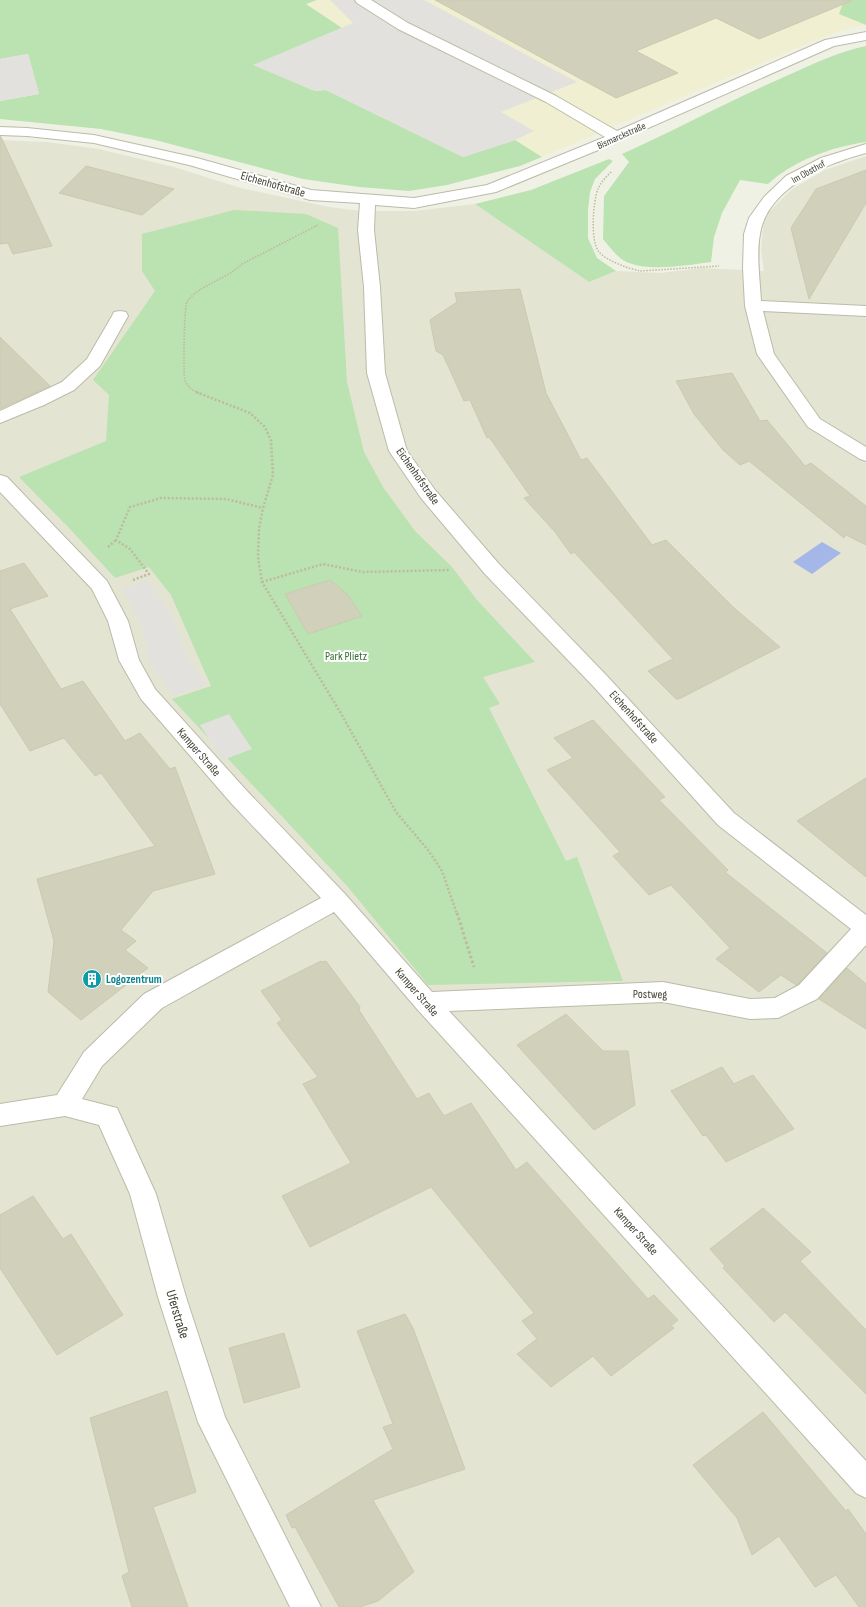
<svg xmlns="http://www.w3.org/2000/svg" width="866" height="1607" font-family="'Sofia Sans Condensed',sans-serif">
<rect width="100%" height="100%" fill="#f0f1e5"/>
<path fill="#e4e4d3" d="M 0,140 L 46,142 L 99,149 L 174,167 L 241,188 L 329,207 L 361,211 L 414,211 L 475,204 L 589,282 L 616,271 L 660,273 L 701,268 L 764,271 L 761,250 L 764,217 L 792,189 L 825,170 L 866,156 L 866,1607 L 0,1607 Z"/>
<path fill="#f1efd1" d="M 317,0 L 850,0 L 839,14 L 865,25 L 838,32 L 807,44 L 542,157 L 515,140 L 463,157 L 253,65 L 342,28 L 306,4 Z"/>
<path fill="#bbe2b1" d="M 0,0 L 317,0 L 306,4 L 342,28 L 254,65 L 315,91 L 326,90 L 463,157 L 515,140 L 542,157 L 520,166 L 447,185 L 409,191 L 359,187 L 303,179 L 155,140 L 101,129 L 0,119 L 0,101 L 39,94 L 28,54 L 0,59 Z
M 850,0 L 866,0 L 866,25 L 839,14 L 843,3 Z
M 866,46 L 866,142 C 832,147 794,160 768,184 L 740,180 L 722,213 L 714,237 L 711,262 C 686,265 641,274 620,258 C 614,253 608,245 603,239 L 604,196 L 629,162 L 622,154 C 677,129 729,101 784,77 C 811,65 837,52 866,46 Z
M 609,159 L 613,161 L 595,179 L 590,192 L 588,210 L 588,238 L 597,258 L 616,271 L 589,282 L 475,204 L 531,190 Z
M 234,210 L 306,214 L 338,228 L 347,382 L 364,452 L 383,487 L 415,531 L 452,567 L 477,600 L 535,662 L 483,677 L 500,704 L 489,708 L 566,861 L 577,857 L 623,981 L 428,985 L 348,887 L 172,699 L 211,686 L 171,595 L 149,567 L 115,578 L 70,529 L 19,477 L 106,441 L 109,395 L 93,380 L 155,291 L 142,271 L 142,234 Z"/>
<path fill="#e2e1dd" d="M 330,0 L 424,0 L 577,82 L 501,112 L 534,131 L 515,140 L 463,157 L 326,90 L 315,91 L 253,65 L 353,23 Z
M 28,54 L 39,94 L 0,101 L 0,59 Z
M 148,580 L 174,620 L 184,653 L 207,685 L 173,696 L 150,662 L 143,628 L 122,588 Z
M 229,714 L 252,749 L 223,760 L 200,725 Z"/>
<path fill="#a5b7e9" d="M 822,542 L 841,553 L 812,574 L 793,562 Z"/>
<path fill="#d1d0bb" stroke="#cbcaaf" d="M 435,0 L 851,0 L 851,1 L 759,39 L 716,18 L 636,51 L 678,73 L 616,98 Z
M 0,136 L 1,137 L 52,246 L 13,254 L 8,243 L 0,244 Z
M 86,166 L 174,189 L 142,215 L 59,193 Z
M 866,170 L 866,203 L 809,299 L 791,228 L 816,189 Z
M 520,289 L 546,393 L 581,460 L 587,458 L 652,545 L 666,540 L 733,607 L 780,647 L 679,699 L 676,699 L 648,671 L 673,659 L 574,552 L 571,554 L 555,532 L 524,498 L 530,496 L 489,437 L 487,438 L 470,400 L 464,401 L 443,355 L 436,351 L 430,320 L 457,302 L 455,293 Z
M 0,337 L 50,386 L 0,409 Z
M 732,373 L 760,421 L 767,420 L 805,466 L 811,463 L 866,506 L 866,545 L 846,535 L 844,538 L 749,461 L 740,465 L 723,450 L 694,414 L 676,381 Z
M 24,563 L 48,596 L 10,609 L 61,689 L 83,681 L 125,741 L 140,733 L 170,769 L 175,767 L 215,874 L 153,891 L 121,930 L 136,941 L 125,950 L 148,968 L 81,1020 L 48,992 L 54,941 L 37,879 L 155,846 L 101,773 L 95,776 L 64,738 L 30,751 L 0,704 L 0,571 Z
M 330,580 L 347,594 L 362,616 L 308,634 L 285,594 Z
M 593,720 L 665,797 L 659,800 L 728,870 L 725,872 L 827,953 L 798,984 L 796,985 L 781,975 L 759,992 L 716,959 L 730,948 L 671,885 L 649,895 L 613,856 L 620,852 L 547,770 L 573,758 L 554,738 Z
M 866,778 L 866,877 L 797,821 Z
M 321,961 L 322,962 L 326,961 L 360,1007 L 359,1010 L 417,1099 L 429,1093 L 444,1116 L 471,1103 L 516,1170 L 527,1162 L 648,1299 L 654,1295 L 678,1320 L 671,1326 L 674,1328 L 611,1376 L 593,1356 L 551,1387 L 517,1354 L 537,1339 L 522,1321 L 534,1313 L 431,1187 L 310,1247 L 282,1196 L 351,1163 L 303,1084 L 318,1077 L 277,1023 L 282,1020 L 261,991 Z
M 847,968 L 866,984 L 866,1029 L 819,999 Z
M 566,1014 L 603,1051 L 628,1051 L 635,1105 L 594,1130 L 517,1045 Z
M 722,1067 L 734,1084 L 753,1075 L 794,1129 L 726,1162 L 706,1135 L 703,1136 L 671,1091 Z
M 33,1196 L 63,1239 L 71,1234 L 123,1315 L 57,1355 L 0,1268 L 0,1215 Z
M 763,1208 L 811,1252 L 800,1261 L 866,1330 L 866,1394 L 785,1312 L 774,1322 L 723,1268 L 725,1266 L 710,1249 Z
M 405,1314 L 413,1328 L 465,1469 L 373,1500 L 414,1572 L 378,1601 L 360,1607 L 339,1607 L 295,1527 L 292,1528 L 286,1515 L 393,1449 L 383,1427 L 393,1424 L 357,1331 Z
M 284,1333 L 300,1387 L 244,1403 L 229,1348 Z
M 167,1391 L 196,1492 L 153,1507 L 188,1607 L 132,1607 L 122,1576 L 129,1572 L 90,1418 Z
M 763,1412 L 846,1511 L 848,1509 L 866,1534 L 866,1607 L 859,1607 L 836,1575 L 815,1587 L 779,1536 L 752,1555 L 737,1518 L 693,1465 Z"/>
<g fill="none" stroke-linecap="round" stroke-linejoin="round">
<defs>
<path id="minor" d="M 355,0 L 371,0 L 408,23 L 556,96 L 617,131 L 825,40 L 866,32 L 866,40 L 834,46 L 603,148 L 496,192 L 414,208 L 375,205 L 374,230 L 380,287 L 385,373 L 407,451 L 435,490 L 499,564 L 607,676 L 734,813 L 866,915 L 866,945 L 817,999 L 778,1018 L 750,1019 L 663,1002 L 449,1011 L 866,1461 L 866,1498 L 856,1493 L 417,1009 L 334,912 L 162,1008 L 102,1066 L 82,1099 L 117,1108 L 156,1194 L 186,1297 L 225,1417 L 321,1607 L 290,1607 L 198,1422 L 158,1297 L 130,1194 L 99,1125 L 65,1116 L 0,1126 L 0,1104 L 57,1095 L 84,1052 L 144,994 L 321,898 L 231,803 L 141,699 L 119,660 L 108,621 L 92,589 L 0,492 L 0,475 L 7,477 L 107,581 L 128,621 L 139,660 L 155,689 L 247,791 L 345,894 L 432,992 L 663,982 L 750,999 L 775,998 L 799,985 L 851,929 L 718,825 L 593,686 L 485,574 L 421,498 L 389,451 L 367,373 L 364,287 L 358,230 L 360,203 L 310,200 L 189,165 L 94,143 L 27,136 L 0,135 L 0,127 L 27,128 L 94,135 L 197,158 L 311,190 L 414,198 L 487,185 L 605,137 L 546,102 L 398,29 L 357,3 Z
M 866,144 L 866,153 C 827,163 767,188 760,234 C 756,256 760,280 761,301 L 866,306 L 866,316 L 763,311 L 774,354 L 820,419 L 866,447 L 866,461 L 860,459 L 808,427 L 757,354 L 745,306 L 743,268 L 744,234 L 749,218 L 764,197 L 786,176 L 821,158 Z
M 120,311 L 126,312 L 128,316 L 100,366 L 74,390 L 44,405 L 0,423 L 0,411 L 62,382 L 87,359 L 112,316 L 114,312 Z"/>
</defs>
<use href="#minor" stroke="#bbbba8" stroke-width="2"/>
<path stroke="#bcbb9b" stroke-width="1.5" stroke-dasharray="1.5 1.5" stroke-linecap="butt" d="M 611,172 C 606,177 601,182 598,189 C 593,201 590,242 599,252 C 607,261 629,269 641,271 L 719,266
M 199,393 C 193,391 188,387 185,381 C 183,375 184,307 187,302 C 197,286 227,279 242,264 L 318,225"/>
<path stroke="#bcbb9b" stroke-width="2.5" stroke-dasharray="2 2" stroke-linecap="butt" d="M 196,392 L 250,413 L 265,427 L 271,441 L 273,475 L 263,508 L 259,528 L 258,557 L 262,582 L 343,717 L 396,812 L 428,850 L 442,871 L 457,914
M 108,547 L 116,540
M 133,580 L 149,574 L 130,549 L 116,540 L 130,507 L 161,498 L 226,499 L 263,508
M 262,582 L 323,564 L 363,572 L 449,570"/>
<path stroke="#bcbb9b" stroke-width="3" stroke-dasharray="2.5 2.5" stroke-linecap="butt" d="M 457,913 L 474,967"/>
<use href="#minor" fill="#fff" fill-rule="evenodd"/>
</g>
<defs>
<symbol id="building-disc" viewBox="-11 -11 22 22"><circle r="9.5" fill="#0f9aa8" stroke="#fff"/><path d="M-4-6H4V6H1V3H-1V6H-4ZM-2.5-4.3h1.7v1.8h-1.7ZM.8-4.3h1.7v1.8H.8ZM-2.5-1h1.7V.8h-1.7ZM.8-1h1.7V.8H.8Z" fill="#fff"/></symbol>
</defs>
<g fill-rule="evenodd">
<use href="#building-disc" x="81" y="968" width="22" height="22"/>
</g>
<g text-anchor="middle" stroke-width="4" stroke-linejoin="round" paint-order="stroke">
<g font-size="10" fill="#424235" stroke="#fff">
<text transform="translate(621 135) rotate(-24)" y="4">Bismarckstraße</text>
<text transform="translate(808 171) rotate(-29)" y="4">Im Obsthof</text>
</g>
<g font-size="12" fill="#424235" stroke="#fff">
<text transform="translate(273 184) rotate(16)" y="4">Eichenhofstraße</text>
<text transform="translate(418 476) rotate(55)" y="4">Eichenhofstraße</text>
<text transform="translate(634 717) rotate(48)" y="4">Eichenhofstraße</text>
<text transform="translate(199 752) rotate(49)" y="4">Kamper Straße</text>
<text transform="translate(417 992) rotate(49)" y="4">Kamper Straße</text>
<text transform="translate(650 994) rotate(1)" y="4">Postweg</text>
<text transform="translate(636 1231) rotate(48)" y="4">Kamper Straße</text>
</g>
<g font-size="12" fill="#316f2e" stroke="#fff">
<text x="346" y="660">Park Plietz</text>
</g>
<g font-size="12" font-weight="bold" fill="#0d838f" stroke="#fff" text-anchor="start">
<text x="106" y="983">Logozentrum</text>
</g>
<g font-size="14" fill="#424235" stroke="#fff">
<text transform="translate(178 1314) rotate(73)" y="5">Uferstraße</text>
</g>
</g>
</svg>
